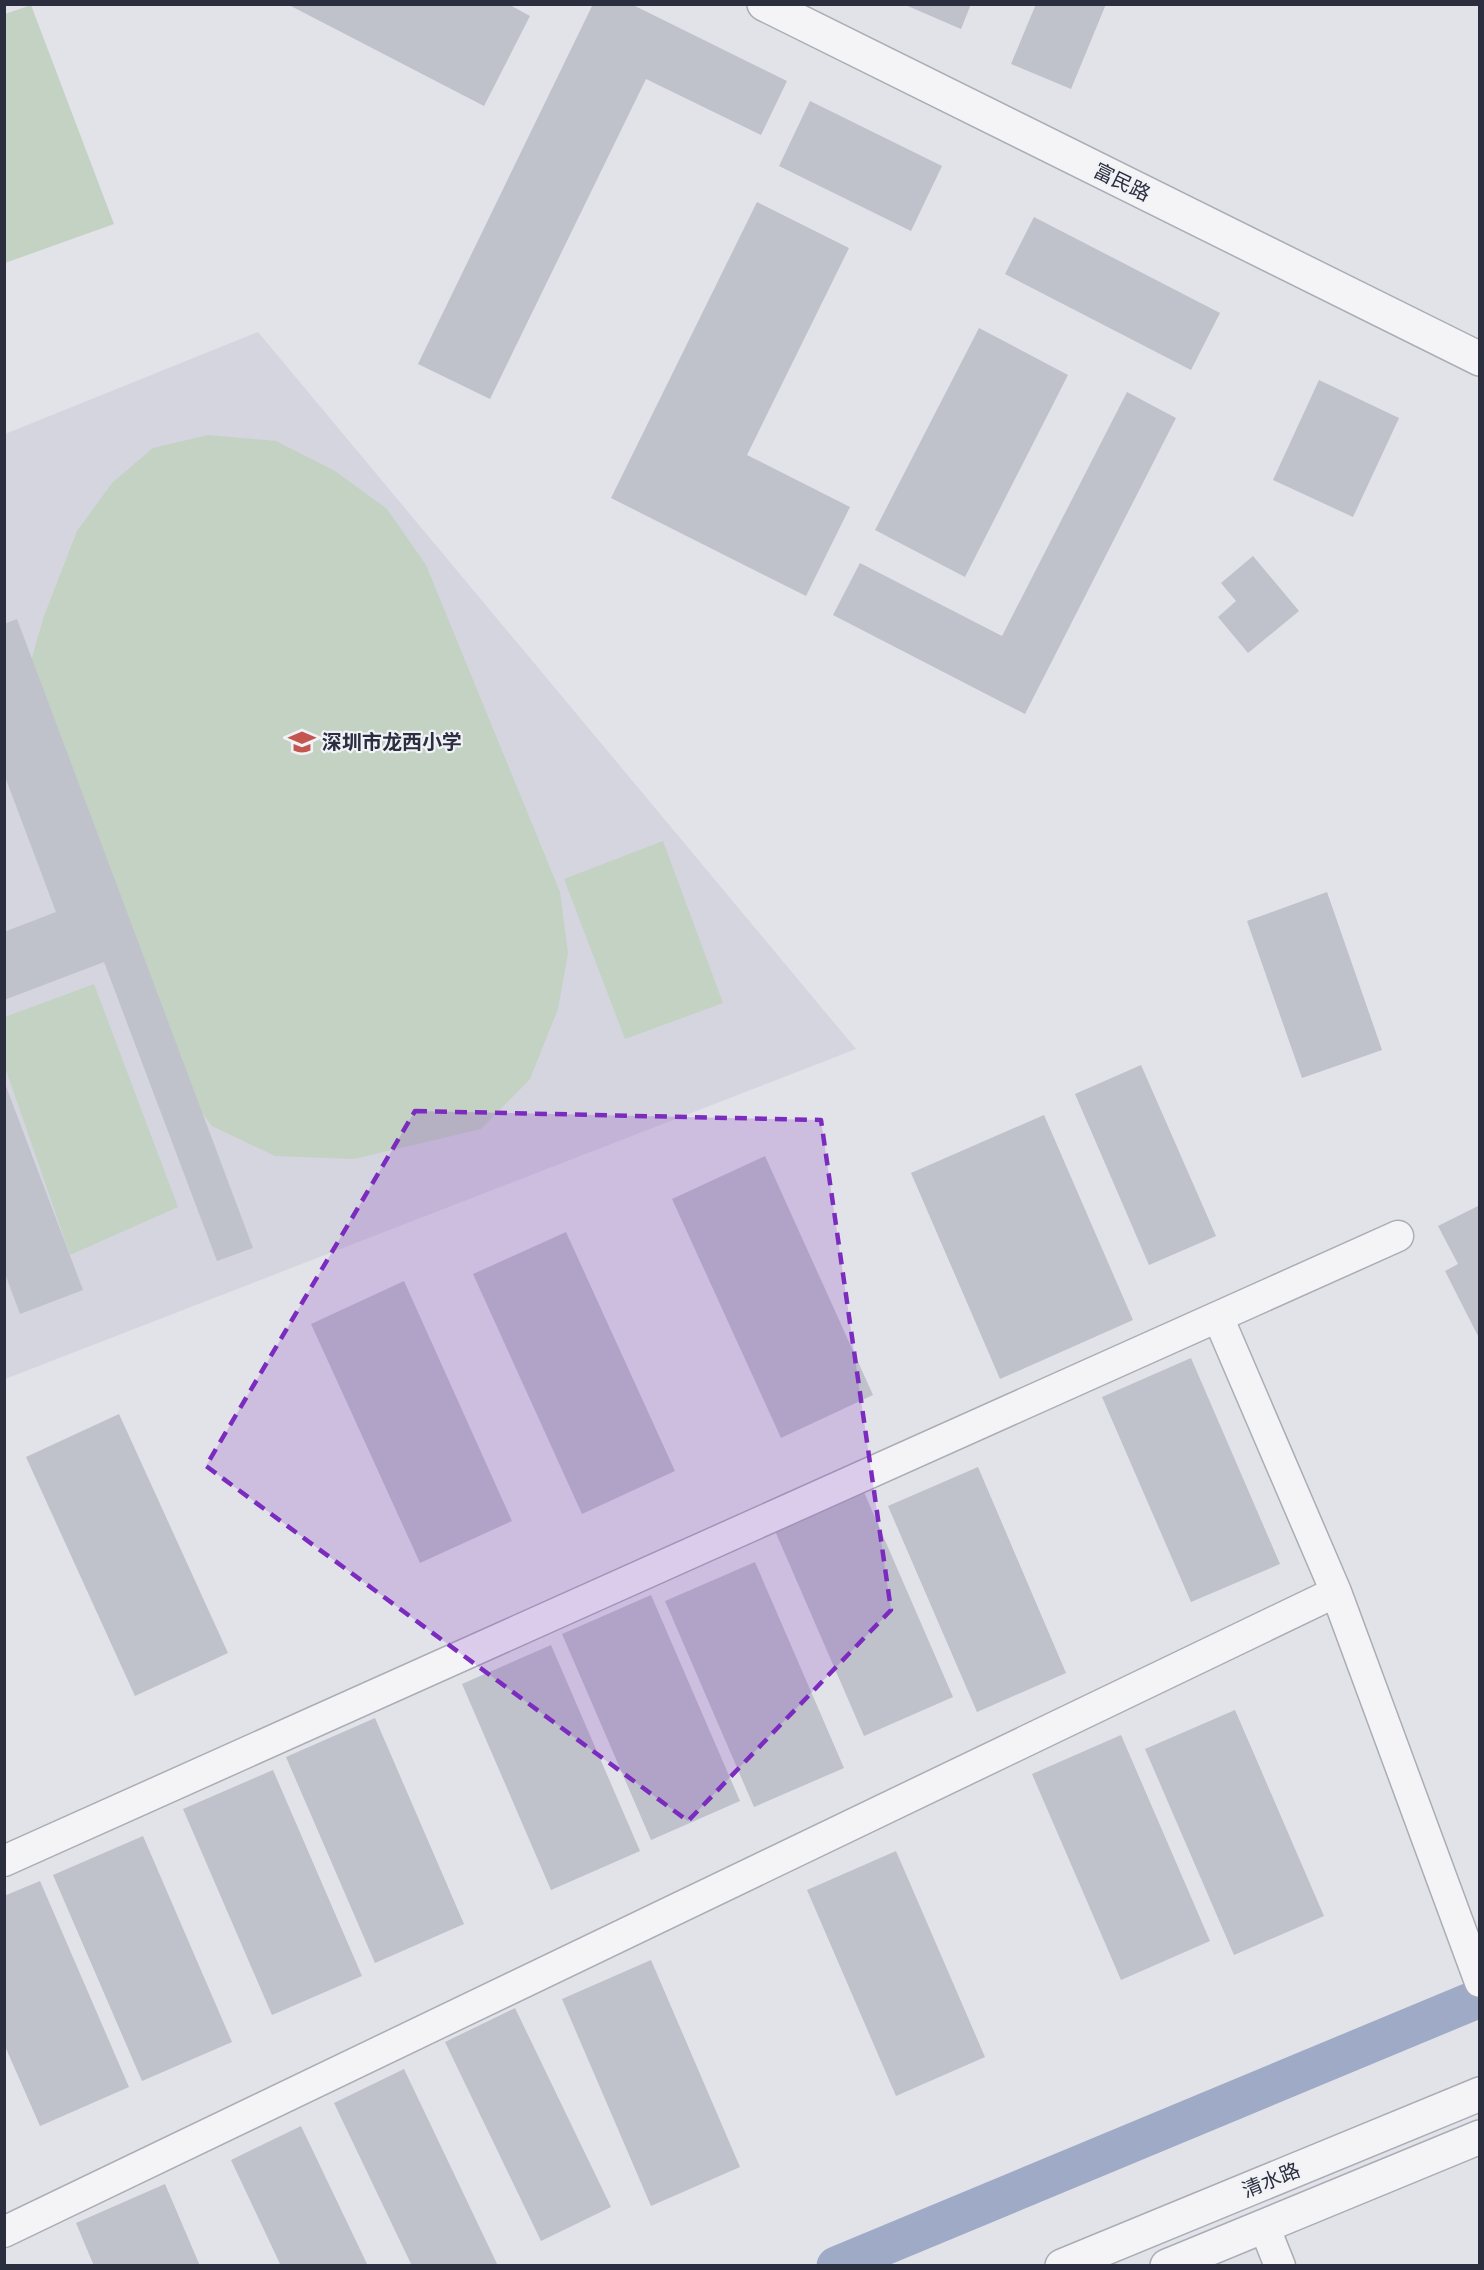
<svg xmlns="http://www.w3.org/2000/svg" width="1484" height="2270" font-family="Lato,'Noto Sans SC',sans-serif">
<rect width="100%" height="100%" fill="#e1e3e9"/>
<path fill="#d4d5de" d="M 258,332 L 856,1049 L 5,1379 L 5,434 Z"/>
<path fill="#c4d2c3" d="M 31,5 L 114,224 L 5,263 L 5,14 Z
M 208,435 L 276,441 L 335,471 L 387,509 L 426,565 L 560,892 L 568,953 L 558,1009 L 530,1079 L 481,1129 L 354,1159 L 275,1156 L 212,1126 L 187,1093 L 26,678 L 44,616 L 77,531 L 112,483 L 153,448 Z
M 663,841 L 723,1003 L 625,1039 L 564,879 Z
M 94,984 L 178,1207 L 70,1255 L 5,1067 L 5,1017 Z"/>
<g fill="none" stroke-linecap="round" stroke-linejoin="round">
<path stroke="#9faac6" stroke-width="39" d="M 836,2266 L 1480,1998"/>
</g>
<path fill="#bfc1cb" d="M 287,4 L 508,4 L 530,16 L 484,106 Z
M 593,4 L 631,4 L 787,81 L 761,135 L 646,79 L 490,399 L 418,364 Z
M 903,4 L 971,4 L 961,29 Z
M 1036,4 L 1106,4 L 1071,89 L 1011,64 Z
M 810,101 L 942,166 L 911,231 L 779,166 Z
M 757,202 L 849,248 L 747,455 L 850,507 L 806,596 L 611,498 Z
M 1034,217 L 1220,313 L 1191,370 L 1005,274 Z
M 979,328 L 1068,375 L 965,577 L 875,530 Z
M 1319,380 L 1399,418 L 1353,517 L 1273,480 Z
M 1127,392 L 1176,418 L 1025,714 L 833,615 L 860,563 L 1002,636 Z
M 1253,556 L 1299,611 L 1248,653 L 1218,617 L 1236,601 L 1221,583 Z
M 17,619 L 253,1248 L 217,1261 L 104,962 L 4,1000 L 4,932 L 56,912 L 4,774 L 4,624 Z
M 1327,892 L 1382,1050 L 1302,1078 L 1247,921 Z
M 1141,1065 L 1216,1236 L 1149,1265 L 1075,1094 Z
M 4,1081 L 83,1290 L 20,1314 L 4,1271 Z
M 1044,1115 L 1133,1320 L 1000,1379 L 911,1173 Z
M 765,1156 L 873,1395 L 781,1438 L 672,1199 Z
M 1480,1205 L 1480,1340 L 1445,1271 L 1458,1264 L 1438,1226 Z
M 566,1232 L 675,1471 L 582,1514 L 473,1274 Z
M 404,1281 L 512,1521 L 420,1563 L 311,1324 Z
M 1191,1358 L 1280,1564 L 1191,1602 L 1102,1397 Z
M 119,1414 L 228,1653 L 135,1696 L 26,1457 Z
M 978,1467 L 1066,1673 L 977,1712 L 888,1506 Z
M 864,1492 L 953,1697 L 864,1736 L 775,1531 Z
M 755,1562 L 844,1768 L 754,1807 L 665,1601 Z
M 651,1595 L 740,1801 L 651,1840 L 562,1634 Z
M 551,1645 L 640,1851 L 551,1890 L 462,1684 Z
M 1235,1710 L 1324,1916 L 1234,1955 L 1145,1749 Z
M 375,1718 L 464,1924 L 375,1963 L 286,1757 Z
M 1121,1735 L 1210,1941 L 1121,1980 L 1032,1774 Z
M 273,1770 L 362,1976 L 272,2015 L 183,1809 Z
M 143,1836 L 232,2042 L 142,2081 L 53,1875 Z
M 896,1851 L 985,2057 L 896,2096 L 807,1890 Z
M 40,1881 L 129,2087 L 40,2126 L 4,2044 L 4,1896 Z
M 651,1960 L 740,2167 L 651,2206 L 562,1999 Z
M 515,2008 L 611,2207 L 541,2241 L 445,2042 Z
M 404,2069 L 498,2266 L 412,2266 L 334,2103 Z
M 301,2126 L 368,2266 L 281,2266 L 231,2160 Z
M 165,2184 L 200,2266 L 94,2266 L 76,2223 Z"/>
<g fill="none" stroke-linecap="round" stroke-linejoin="round">
<defs>
<path id="minor" d="M 1218,1317 L 1336,1592 L 1480,1982
M 4,1861 L 1398,1236
M 1264,2226 L 1280,2266
M 4,2232 L 1336,1592"/>
<path id="tertiary" d="M 764,4 L 1480,359
M 1062,2266 L 1480,2094
M 1167,2266 L 1480,2137"/>
</defs>
<use href="#minor" stroke="#aaadb6" stroke-width="33"/>
<use href="#tertiary" stroke="#aaadb6" stroke-width="36"/>
<use href="#minor" stroke="#f4f4f7" stroke-width="30"/>
<use href="#tertiary" stroke="#f4f4f7" stroke-width="33"/>
</g>
<path fill="#7b2cbf" fill-opacity="0.2" stroke="#7b2cbf" stroke-width="4.5" stroke-dasharray="12 8" stroke-linejoin="round" d="M 415,1111 L 821,1120 L 891,1610 L 688,1821 L 206,1466 Z"/>
<defs>
<symbol id="school-bare" viewBox="-9 -9 18 18"><path d="M0-5L7-2L0 1L-7-2ZM-4 1L0 2.5L4 1V4Q0 6-4 4Z" fill="#c45650" stroke="#f1f2f6" stroke-width="2.5" paint-order="stroke"/></symbol>
</defs>
<g fill-rule="evenodd">
<use href="#school-bare" x="283" y="723" width="38" height="38"/>
</g>
<g text-anchor="middle" stroke-width="4.5" stroke-linejoin="round" paint-order="stroke">
<g font-size="20" fill="#2b2e3f" stroke="#f1f2f6">
<text transform="translate(1122 182) rotate(26)" y="7">富民路</text>
<text transform="translate(1271 2180) rotate(-22)" y="7">清水路</text>
</g>
<g font-size="20" font-weight="bold" fill="#2b2e3f" stroke="#f1f2f6" text-anchor="start">
<text x="322" y="749">深圳市龙西小学</text>
</g>
</g>
<rect width="1484" height="2270" fill="none" stroke="#2b2e3f" stroke-width="12"/>
</svg>
